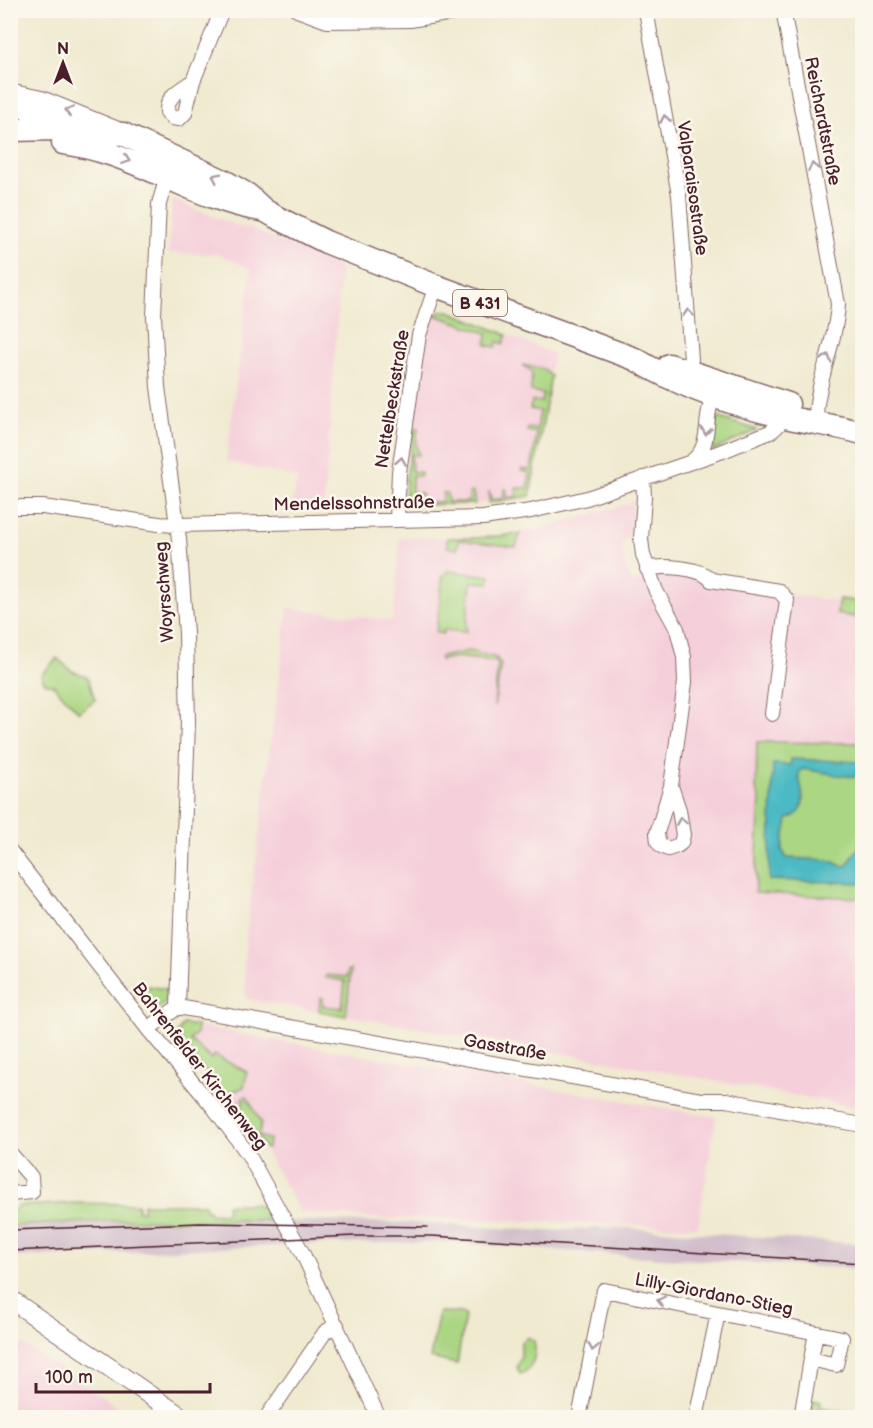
<svg xmlns="http://www.w3.org/2000/svg" width="873" height="1428" font-family="'Balsamiq Sans',sans-serif">
<rect width="100%" height="100%" fill="#fbf7ec"/>
<filter id="ink" filterUnits="userSpaceOnUse"><feTurbulence type="fractalNoise" baseFrequency=".0167" numOctaves="2"/><feDisplacementMap in="SourceGraphic" scale="12" xChannelSelector="R" yChannelSelector="G"/><feConvolveMatrix kernelMatrix="1 2 1 2 8 2 1 2 1" color-interpolation-filters="sRGB"/></filter>
<filter id="wash" filterUnits="userSpaceOnUse"><feTurbulence type="fractalNoise" baseFrequency=".008" numOctaves="4" result="noise"/><feDisplacementMap in="SourceGraphic" scale="24" xChannelSelector="R" yChannelSelector="G"/><feGaussianBlur stdDeviation="1.35" result="paint"/><feColorMatrix in="noise" values="0 0 0 0 0 0 0 0 0 0 0 0 0 0 0 0 0 1.4 0 .05"/><feComposite in="paint" operator="in"/></filter>
<g filter="url(#wash)">
<rect width="100%" height="100%" fill="#f0ead0"/>
<path fill="#f5cfda" d="M 172,200 L 240,227 L 249,228 L 341,267 L 324,505 L 293,505 L 297,478 L 226,461 L 251,269 L 219,254 L 168,253 Z
M 442,309 L 555,354 L 548,375 L 551,377 L 530,496 L 491,503 L 405,505 L 406,479 L 428,327 L 432,315 Z
M 634,502 L 631,534 L 623,541 L 622,554 L 632,583 L 667,571 L 706,579 L 714,585 L 862,604 L 862,1108 L 519,1045 L 246,999 L 244,961 L 247,927 L 288,608 L 393,621 L 400,538 L 477,538 L 534,530 Z
M 183,1024 L 716,1117 L 698,1227 L 425,1218 L 389,1219 L 300,1212 L 246,1118 L 175,1037 Z
M 11,1338 L 13,1338 L 124,1411 L 121,1417 L 11,1417 Z"/>
<path fill="#d1bdcb" d="M 200,1219 L 417,1223 L 547,1231 L 615,1227 L 862,1244 L 862,1269 L 659,1258 L 450,1242 L 312,1244 L 11,1257 L 10,1226 Z"/>
<path fill="#abd683" stroke="#7a7a57" stroke-width="1.5" d="M 442,311 L 449,311 L 507,335 L 503,344 L 497,341 L 496,347 L 486,345 L 487,333 L 435,315 Z
M 522,365 L 543,369 L 551,376 L 530,496 L 489,503 L 489,491 L 492,500 L 504,498 L 504,489 L 506,489 L 508,498 L 517,496 L 516,488 L 528,488 L 530,473 L 521,471 L 522,469 L 531,470 L 537,433 L 527,431 L 528,428 L 537,429 L 540,411 L 530,409 L 532,401 L 542,402 L 543,394 L 531,391 L 532,373 L 529,369 Z
M 717,417 L 757,430 L 712,451 Z
M 414,428 L 418,428 L 416,445 L 419,455 L 411,455 L 412,472 L 421,472 L 421,476 L 412,476 L 412,493 L 421,493 L 421,502 L 442,502 L 443,493 L 447,493 L 448,502 L 469,502 L 469,493 L 473,492 L 475,504 L 405,505 L 406,479 Z
M 520,534 L 516,547 L 459,540 L 457,549 L 447,547 L 447,538 L 477,538 Z
M 448,571 L 490,576 L 489,583 L 471,582 L 466,632 L 444,630 L 443,634 L 436,632 L 443,575 Z
M 839,599 L 862,602 L 862,618 L 837,614 Z
M 469,651 L 497,658 L 498,662 L 501,664 L 494,707 L 498,662 L 457,657 L 440,660 L 440,657 Z
M 57,658 L 72,671 L 88,677 L 95,700 L 79,712 L 53,685 C 45,684 43,682 41,675 Z
M 757,742 L 862,743 L 862,898 L 755,893 L 760,798 L 756,790 Z
M 348,970 L 351,970 L 346,1016 L 319,1011 L 320,998 L 323,998 L 323,1006 L 342,1008 L 345,981 L 325,978 L 326,975 L 347,977 Z
M 134,984 L 166,989 L 168,993 C 167,1001 164,1007 155,1009 Z
M 183,1024 L 197,1026 L 196,1034 L 190,1040 L 211,1059 L 214,1055 L 247,1072 L 244,1087 C 238,1090 231,1092 225,1094 L 175,1037 Z
M 247,1096 L 261,1123 L 259,1136 L 269,1139 L 268,1149 L 265,1148 L 246,1118 L 233,1104 L 238,1101 L 242,1106 L 244,1101 L 242,1098 Z
M 75,1203 L 138,1204 L 138,1211 L 143,1211 L 143,1204 L 205,1204 L 205,1210 L 209,1210 L 209,1213 L 226,1214 L 227,1204 L 253,1204 L 263,1207 L 271,1220 L 130,1220 L 11,1226 L 11,1214 L 18,1206 Z
M 439,1312 L 462,1313 L 465,1315 L 457,1364 L 430,1358 Z
M 528,1337 L 534,1341 C 537,1354 533,1371 520,1374 L 517,1367 L 521,1356 L 521,1342 Z
M 814,1399 L 821,1401 L 820,1407 L 856,1414 L 856,1417 L 809,1417 Z"/>
<path fill="#4cbac3" stroke="#4b6c77" stroke-width="1.5" d="M 791,759 L 862,762 L 862,777 L 843,776 L 803,769 L 799,773 C 799,784 807,800 800,811 C 798,815 792,817 788,819 L 782,850 L 787,858 L 829,860 L 842,866 L 847,865 L 862,843 L 862,883 L 769,880 L 773,764 L 790,765 Z"/>
</g>
<g filter="url(#ink)">
<g fill="none" stroke-linecap="round" stroke-linejoin="round">
<defs>
<path id="minor" d="M 297,10 L 327,21 L 410,20 L 471,10
M 646,10 L 679,195 L 691,359 L 688,371
M 783,10 L 838,304 C 836,342 818,377 816,415
M 193,81 C 181,89 166,96 167,112 L 172,118 L 179,119 L 185,113 L 193,81 L 222,10
M 167,177 L 159,204 L 154,316 L 158,387 L 179,539 L 186,633 L 188,722 L 178,1007
M 693,460 C 715,443 700,411 718,391
M 643,478 L 644,497 L 641,539 L 643,555 L 656,591 L 677,629 L 684,657 L 685,682 L 671,786 L 657,833 L 658,842 L 661,846 L 668,849 L 677,846 L 681,843 L 683,835 L 679,810 L 671,786
M 10,507 L 43,507 L 159,524 L 177,525 L 483,518 L 531,511 L 587,498 L 720,452 L 770,432 C 778,427 784,420 781,410
M 397,520 L 399,472 L 419,335 L 436,286
M 647,569 C 662,565 701,567 711,580 L 779,591 L 787,600 L 772,714
M 10,851 L 148,1029 L 214,1108 L 248,1154 L 302,1252 L 379,1418
M 148,1029 L 178,1007 L 701,1100 L 726,1100 L 862,1125
M 10,1153 L 31,1177 L 32,1192 L 10,1194
M 266,1418 L 325,1332 L 337,1325
M 579,1418 L 604,1290 C 683,1306 763,1322 842,1338 L 836,1365 L 811,1359 L 816,1333
M 696,1418 L 718,1313
M 801,1418 L 811,1359"/>
<path id="tertiary" d="M 10,1299 L 183,1418"/>
<path id="secondary" d="M 10,94 L 26,109 L 64,132
M 13,95 L 41,101 L 115,131"/>
<path id="primary" d="M 10,130 L 58,129 L 123,134 L 224,181 L 248,195 L 264,210 L 276,217 L 326,242 L 436,286 L 635,359 C 683,388 735,406 790,418 C 814,423 838,426 862,433
M 63,143 C 133,151 192,199 261,210
M 669,365 L 788,404"/>
</defs>
<use href="#minor" stroke="#846665" stroke-width="16"/>
<use href="#tertiary" stroke="#846665" stroke-width="20"/>
<use href="#secondary" stroke="#846665" stroke-width="22"/>
<use href="#primary" stroke="#846665" stroke-width="25"/>
<use href="#minor" stroke="#fff" stroke-width="14"/>
<use href="#tertiary" stroke="#fff" stroke-width="18"/>
<use href="#secondary" stroke="#fff" stroke-width="20"/>
<use href="#primary" stroke="#fff" stroke-width="22"/>
<path stroke="#4a1f2b" stroke-width="1.5" d="M 10,1230 L 200,1223 L 427,1227
M 10,1251 L 354,1236 L 432,1236 L 862,1263"/>
</g>
<defs><path id="oneway-chevron" d="M-2-3.5L2.5 0L-2 3.5" fill="none" stroke-width="1.6" stroke-linecap="round" stroke-linejoin="round" transform="scale(1.5)"/></defs>
<g stroke="#ae9aa0">
<use href="#oneway-chevron" transform="translate(69 111) rotate(-158)"/>
<use href="#oneway-chevron" transform="translate(665 119) rotate(-100)"/>
<use href="#oneway-chevron" transform="translate(126 160) rotate(21)"/>
<use href="#oneway-chevron" transform="translate(813 167) rotate(-101)"/>
<use href="#oneway-chevron" transform="translate(216 177) rotate(-154)"/>
<use href="#oneway-chevron" transform="translate(688 313) rotate(-94)"/>
<use href="#oneway-chevron" transform="translate(827 358) rotate(-73)"/>
<use href="#oneway-chevron" transform="translate(706 431) rotate(98)"/>
<use href="#oneway-chevron" transform="translate(401 461) rotate(-81)"/>
<use href="#oneway-chevron" transform="translate(681 821) rotate(-98)"/>
<use href="#oneway-chevron" transform="translate(661 1301) rotate(-168)"/>
<use href="#oneway-chevron" transform="translate(593 1347) rotate(101)"/>
</g>
</g>
<g text-anchor="middle" stroke-width="5" stroke-linejoin="round" paint-order="stroke">
<rect fill="#fbf7ec" stroke="#7f6065" stroke-width="1.5" x="453" y="290" width="54" height="26" rx="4.5"/>
<g font-size="16" font-weight="bold" fill="#4a1f2b">
<text x="480" y="309">B 431</text>
</g>
<g font-size="18" fill="#4a1f2b" stroke="#fbf7ec">
<text transform="translate(823 121) rotate(79)" y="6">Reichardtstraße</text>
<text transform="translate(693 188) rotate(82)" y="6">Valparaisostraße</text>
<text transform="translate(392 399) rotate(-81)" y="6">Nettelbeckstraße</text>
<text transform="translate(354 503) rotate(-1)" y="6">Mendelssohnstraße</text>
<text transform="translate(164 592) rotate(-94)" y="6">Woyrschweg</text>
<text transform="translate(505 1047) rotate(10)" y="6">Gasstraße</text>
<text transform="translate(200 1066) rotate(52)" y="6">Bahrenfelder Kirchenweg</text>
<text transform="translate(714 1294) rotate(11)" y="6">Lilly-Giordano-Stieg</text>
</g>
</g>
<rect width="873" height="1428" fill="none" stroke="#fbf7ec" stroke-width="36"/>
<g transform="translate(63 63)" stroke="#fbf7ec" stroke-width="4.5" paint-order="stroke">
<path d="M0-4.5L10 22L0 15L-10 22Z" fill="#4a1f2b"/>
<text y="-9" font-size="16" font-weight="bold" text-anchor="middle" fill="#4a1f2b">N</text>
</g>
<path d="M36 1383v9h174v-9" fill="none" stroke="#4a1f2b" stroke-width="3"/>
<text x="45" y="1383" font-size="18" fill="#4a1f2b" stroke="#fbf7ec" stroke-width="4.5" paint-order="stroke">100 m</text>
</svg>
